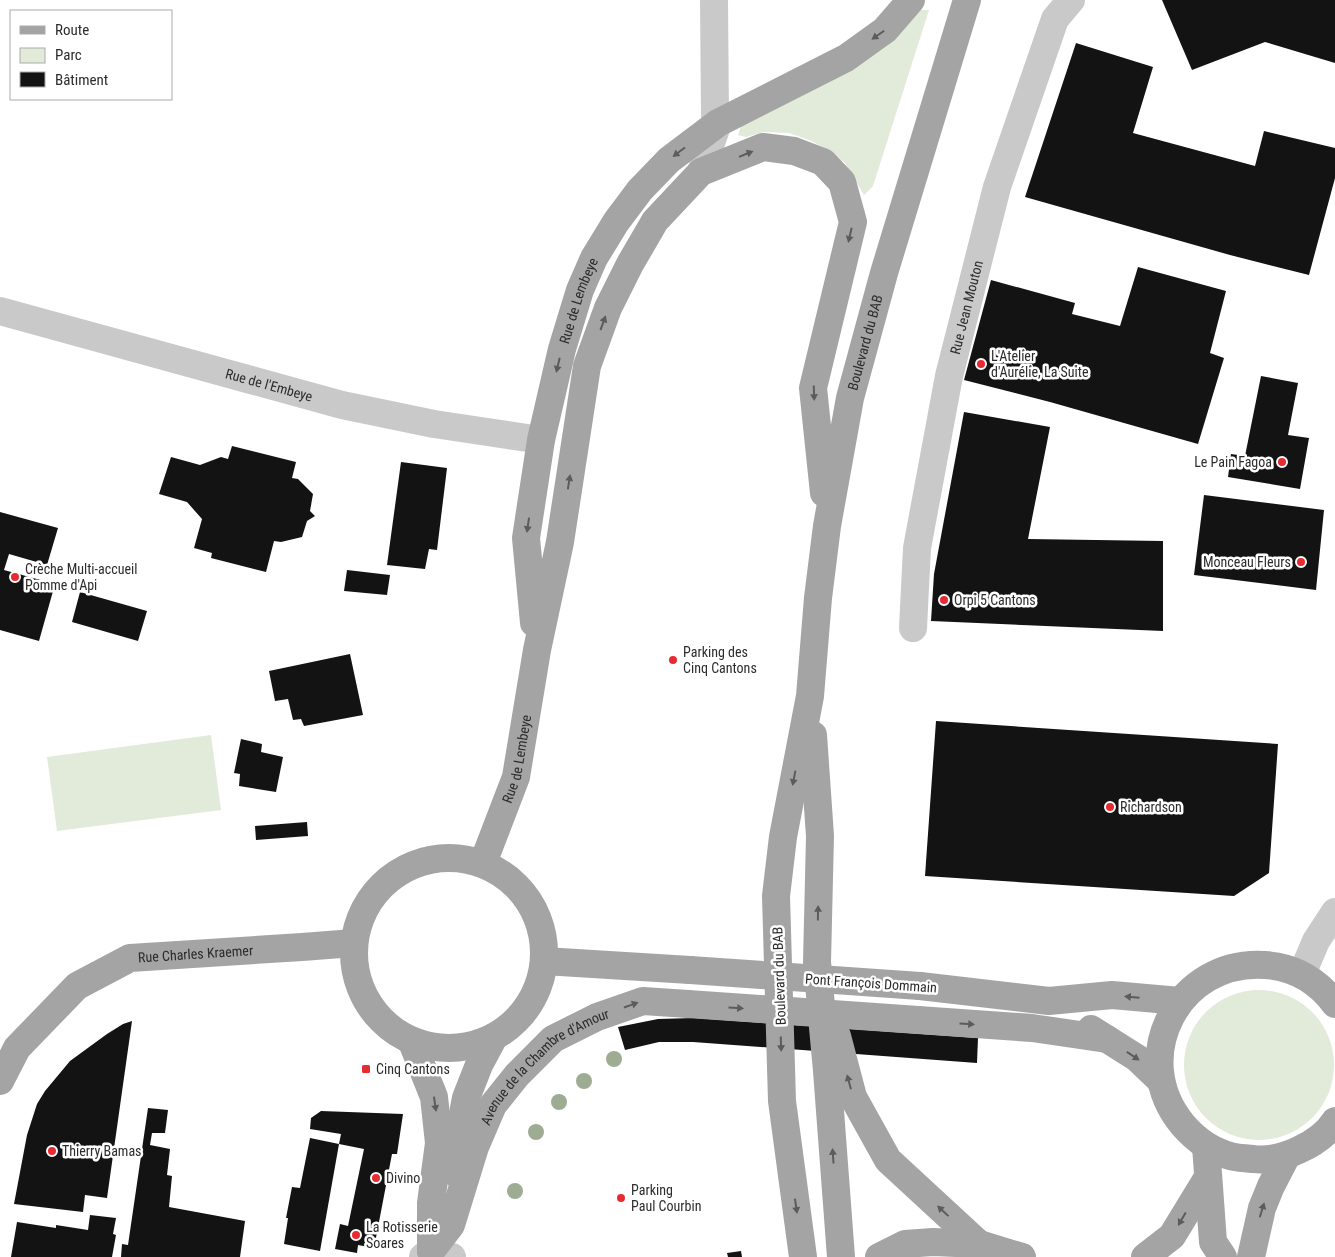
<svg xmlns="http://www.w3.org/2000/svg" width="1335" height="1257" font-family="'Roboto Condensed',sans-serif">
<rect width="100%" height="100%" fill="#fff"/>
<path fill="#e2ead9" d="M 921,10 L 929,10 L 873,186 L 864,195 L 845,163 L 829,150 L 809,140 L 789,133 L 764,132 L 746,137 L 738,135 L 741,126 L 900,31 Z
M 211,735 L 221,810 L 57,831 L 47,757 Z
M1184 1065a75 75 0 1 1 150 0a75 75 0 1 1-150 0Z"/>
<path fill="#131313" d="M 1162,0 L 1335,0 L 1335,63 L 1265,42 L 1192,70 Z
M 1076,43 L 1153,67 L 1133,133 L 1255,166 L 1264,131 L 1335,148 L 1335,178 L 1309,275 L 1230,255 L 1025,197 Z
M 1138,267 L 1226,291 L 1210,353 L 1224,358 L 1198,444 L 1050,402 L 964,380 L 991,280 L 1075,303 L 1072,314 L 1120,326 Z
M 1261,376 L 1298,383 L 1288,435 L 1309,438 L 1300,489 L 1228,477 L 1231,454 L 1245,456 Z
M 964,412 L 1050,427 L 1028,539 L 1163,541 L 1163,631 L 931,621 L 934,574 Z
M 232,446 L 296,462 L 292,478 L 298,479 L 313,494 L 310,511 L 315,516 L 307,521 L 302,537 L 281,542 L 274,541 L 266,572 L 211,558 L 212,553 L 194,548 L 202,519 L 187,502 L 159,494 L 171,457 L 200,465 L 221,457 L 228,459 Z
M 401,462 L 447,468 L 437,550 L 429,549 L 425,569 L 387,565 Z
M 1204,495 L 1324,510 L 1316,590 L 1194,575 Z
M 0,512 L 58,528 L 47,565 L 9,554 L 4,570 L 55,584 L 39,641 L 0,630 Z
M 347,570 L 390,575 L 387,595 L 344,591 Z
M 80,592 L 147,611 L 138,641 L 72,622 Z
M 350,654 L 363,715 L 304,726 L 301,719 L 293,720 L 288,699 L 275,701 L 269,671 Z
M 936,721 L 1278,744 L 1269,873 L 1234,896 L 925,876 Z
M 241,739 L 262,744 L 261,752 L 283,757 L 276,792 L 239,786 L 240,774 L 234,773 Z
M 307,822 L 308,836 L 256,840 L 255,826 Z
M 694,1018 L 978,1038 L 977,1063 L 693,1042 L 659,1042 L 625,1050 L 618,1027 L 658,1019 Z
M 132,1021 L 107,1198 L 85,1195 L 83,1212 L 14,1204 L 27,1135 L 37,1104 L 45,1091 L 70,1061 L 107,1034 L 123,1024 Z
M 148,1108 L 168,1110 L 165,1133 L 152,1133 L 150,1145 L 170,1149 L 167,1175 L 172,1176 L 169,1207 L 245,1221 L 240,1257 L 121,1257 L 122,1244 L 128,1245 Z
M 321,1111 L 403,1114 L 397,1154 L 392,1154 L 374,1248 L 358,1245 L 357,1253 L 335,1249 L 340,1224 L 348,1226 L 364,1149 L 339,1144 L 341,1134 L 310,1129 L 311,1118 Z
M 310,1138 L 339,1144 L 320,1251 L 284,1244 L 288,1218 L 286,1218 L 292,1187 L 300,1188 Z
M 90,1215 L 116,1218 L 113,1234 L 116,1235 L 112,1257 L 11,1257 L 17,1222 L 56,1228 L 56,1225 L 88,1230 Z
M 741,1251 L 742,1257 L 728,1257 L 727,1253 Z"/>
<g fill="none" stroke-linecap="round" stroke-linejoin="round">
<g stroke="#c9c9c9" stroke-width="28">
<path d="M 701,172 L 718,123 L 715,116 L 714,0"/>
<path id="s1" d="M 0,311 L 342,405 L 434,424 L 541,440"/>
<path id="s2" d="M 913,628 L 917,548 L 949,376 L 997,187 L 1055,19 L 1071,0"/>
<path d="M 1302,974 L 1316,941 L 1335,912"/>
<path d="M 423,1257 L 431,1251 L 452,1257"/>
</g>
<g stroke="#a4a4a4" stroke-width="28">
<path id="s3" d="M 534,623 L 526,538 L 541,440 L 562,349 L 580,290 L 594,258 L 616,222 L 640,190 L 669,160 L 718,123 L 846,58 L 885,30 L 911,0"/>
<path d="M 813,735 L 820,836 L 817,962 L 827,1071 L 841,1257"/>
<circle cx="449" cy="953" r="95"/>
<path id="s4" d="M 483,863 L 516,777 L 537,650 L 560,542 L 587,366 L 608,308 L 630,264 L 655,221 L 701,172 L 763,147 L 794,151 L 823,162 L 842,182 L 853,222 L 813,388 L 824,493"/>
<path d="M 544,961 L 690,970"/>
<path d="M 920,986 L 1049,1001 L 1112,995 L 1180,1001"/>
<path d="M 1335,1004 C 1318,981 1294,967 1265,965 C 1178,959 1127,1058 1183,1125 C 1195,1139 1212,1151 1230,1156 C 1237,1158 1245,1158 1253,1159 C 1279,1163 1321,1144 1335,1121"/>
<path d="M 918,1020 L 1032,1028 L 1107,1039"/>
<path d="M 1091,1029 L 1137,1058 L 1161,1081"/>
<path d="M 837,1036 L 853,1097 L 888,1160 L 979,1244 L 997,1257"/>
<path d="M 412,1042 L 434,1097 L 439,1143 L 431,1203 L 431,1251"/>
<path id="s5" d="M 0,1081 L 17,1048 L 77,986 L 130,958 L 302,947 L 354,943"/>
<path d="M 1206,1146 L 1213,1242 L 1223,1257"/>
<path d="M 457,1174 L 457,1145 L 466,1098 L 479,1065 L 494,1037"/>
<path id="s6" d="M 431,1251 L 451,1225 L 475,1147 L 493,1105 L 517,1075 L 553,1039 L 597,1017 L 643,1001 L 688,1004"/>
<path id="s7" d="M 803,1257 L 782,1101 L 776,896 L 783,837 L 810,696 L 818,598 L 827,526 L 850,398 L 884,273 L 967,0"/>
<path d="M 879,1257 L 905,1244 L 933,1242 L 979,1244 L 1022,1257"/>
<path d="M 1145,1257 L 1172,1236 L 1208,1177"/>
<path d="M 1251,1257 L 1262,1208 L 1271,1186 L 1287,1155"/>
</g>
<path stroke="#a4a4a4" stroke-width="28" d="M 690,970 L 920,986
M 688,1004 L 918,1020"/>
</g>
<g fill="#9dac93">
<circle cx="614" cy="1059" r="8"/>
<circle cx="584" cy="1081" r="8"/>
<circle cx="559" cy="1102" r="8"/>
<circle cx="536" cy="1132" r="8"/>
<circle cx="515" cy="1191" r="8"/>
</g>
<defs><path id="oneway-solid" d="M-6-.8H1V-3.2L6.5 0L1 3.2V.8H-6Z" transform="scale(1.25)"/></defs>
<g fill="#5c5c5c">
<use href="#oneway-solid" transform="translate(878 35) rotate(145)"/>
<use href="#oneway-solid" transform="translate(679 152) rotate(143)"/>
<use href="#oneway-solid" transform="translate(746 154) rotate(-22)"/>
<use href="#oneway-solid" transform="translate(850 235) rotate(103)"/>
<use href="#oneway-solid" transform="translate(603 323) rotate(-70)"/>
<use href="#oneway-solid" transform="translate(558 365) rotate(103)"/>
<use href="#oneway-solid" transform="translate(814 393) rotate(88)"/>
<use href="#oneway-solid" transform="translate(569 482) rotate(-81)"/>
<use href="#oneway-solid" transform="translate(528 525) rotate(98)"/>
<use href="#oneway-solid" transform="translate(794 778) rotate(101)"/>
<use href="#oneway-solid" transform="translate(818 913) rotate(-89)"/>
<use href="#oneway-solid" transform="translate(1132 997) rotate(-175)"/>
<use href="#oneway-solid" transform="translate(631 1005) rotate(-19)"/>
<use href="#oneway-solid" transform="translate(736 1008) rotate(4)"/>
<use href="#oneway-solid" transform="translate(967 1024) rotate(4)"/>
<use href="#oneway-solid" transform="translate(781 1044) rotate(88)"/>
<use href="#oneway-solid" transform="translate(1133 1056) rotate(34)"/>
<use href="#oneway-solid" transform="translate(849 1082) rotate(-105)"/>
<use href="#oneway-solid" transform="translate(435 1104) rotate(82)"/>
<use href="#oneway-solid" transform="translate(833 1156) rotate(-94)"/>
<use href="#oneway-solid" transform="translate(796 1206) rotate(82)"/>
<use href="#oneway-solid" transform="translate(1262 1210) rotate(-73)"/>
<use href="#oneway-solid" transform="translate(943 1211) rotate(-137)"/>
<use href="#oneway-solid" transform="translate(1182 1219) rotate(120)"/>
</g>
<g fill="#e62b32" stroke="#fff" stroke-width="2">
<circle cx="981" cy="364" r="5"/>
<circle cx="1282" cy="462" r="5"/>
<circle cx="1301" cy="562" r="5"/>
<circle cx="15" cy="577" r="5"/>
<circle cx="944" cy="600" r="5"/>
<circle cx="673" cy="660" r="5"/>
<circle cx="1110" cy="807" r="5"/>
<rect x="361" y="1064" width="10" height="10" rx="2.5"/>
<circle cx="52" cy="1151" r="5"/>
<circle cx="376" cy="1178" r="5"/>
<circle cx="621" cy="1198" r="5"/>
<circle cx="356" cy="1235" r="5"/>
</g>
<g text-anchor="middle" stroke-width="5" stroke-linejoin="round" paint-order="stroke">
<g font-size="14" fill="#2c2c2c" stroke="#fff">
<text dy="5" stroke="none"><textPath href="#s3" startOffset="329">Rue de Lembeye</textPath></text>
<text dy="5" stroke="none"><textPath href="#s2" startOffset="326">Rue Jean Mouton</textPath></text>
<text dy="5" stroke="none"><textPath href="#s7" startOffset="924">Boulevard du BAB</textPath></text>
<text dy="5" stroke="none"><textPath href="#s1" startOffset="279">Rue de l'Embeye</textPath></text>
<text dy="5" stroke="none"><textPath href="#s4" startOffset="110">Rue de Lembeye</textPath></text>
<text dy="5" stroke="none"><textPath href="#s5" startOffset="249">Rue Charles Kraemer</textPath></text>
<text transform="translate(779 976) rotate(-92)" y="5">Boulevard du BAB</text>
<text transform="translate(871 983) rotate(4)" y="5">Pont François Dommain</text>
<text dy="5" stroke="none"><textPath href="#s6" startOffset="225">Avenue de la Chambre d'Amour</textPath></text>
</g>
<g font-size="14" fill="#2c2c2c" stroke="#fff" text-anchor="start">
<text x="991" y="361">L'Atelier<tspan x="991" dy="16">d'Aurélie, La Suite</tspan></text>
<text x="1272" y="467" text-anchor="end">Le Pain Fagoa</text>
<text x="1291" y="567" text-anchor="end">Monceau Fleurs</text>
<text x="25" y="574">Crèche Multi-accueil<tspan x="25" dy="16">Pomme d'Api</tspan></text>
<text x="954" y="605">Orpi 5 Cantons</text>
<text x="683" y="657">Parking des<tspan x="683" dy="16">Cinq Cantons</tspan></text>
<text x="1120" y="812">Richardson</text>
<text x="376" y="1074">Cinq Cantons</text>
<text x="62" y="1156">Thierry Bamas</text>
<text x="386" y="1183">Divino</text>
<text x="631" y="1195">Parking<tspan x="631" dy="16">Paul Courbin</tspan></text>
<text x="366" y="1232">La Rotisserie<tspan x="366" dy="16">Soares</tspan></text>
</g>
</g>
<rect x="10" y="10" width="162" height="90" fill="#ffffff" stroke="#ababab"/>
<rect x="20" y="26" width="25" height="8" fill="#a4a4a4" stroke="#ababab"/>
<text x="55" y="35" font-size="15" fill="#2c2c2c">Route</text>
<rect x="20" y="48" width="25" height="15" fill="#e2ead9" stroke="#ababab"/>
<text x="55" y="60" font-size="15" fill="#2c2c2c">Parc</text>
<rect x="20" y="72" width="25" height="15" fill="#131313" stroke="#ababab"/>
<text x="55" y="85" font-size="15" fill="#2c2c2c">Bâtiment</text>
</svg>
